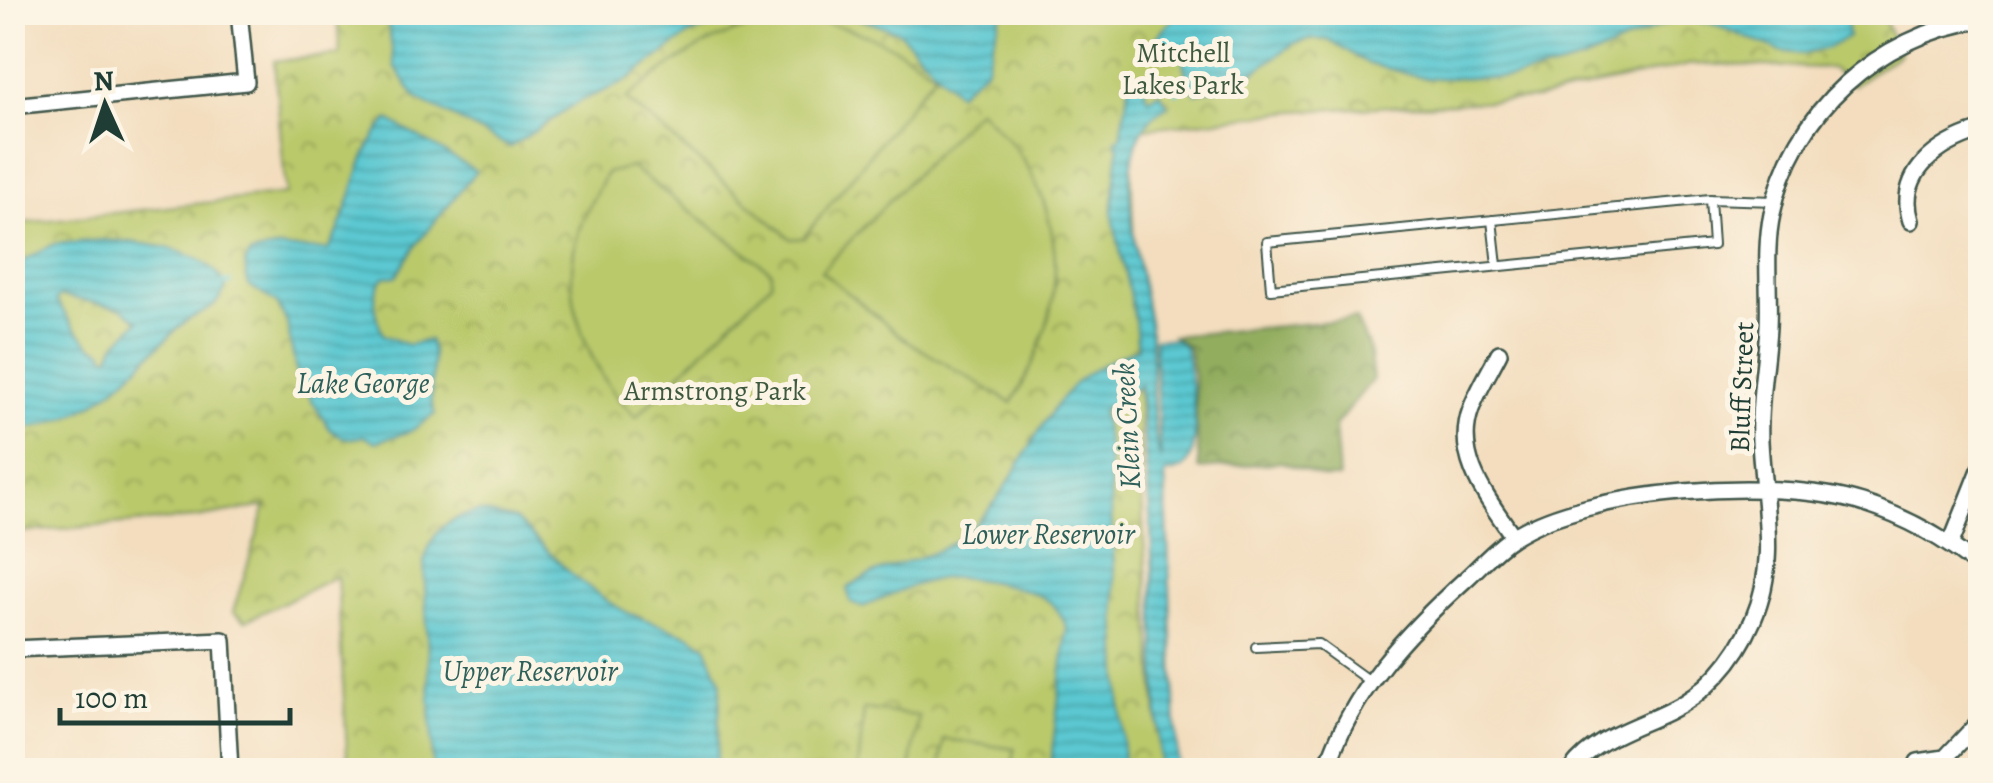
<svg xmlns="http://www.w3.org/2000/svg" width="1993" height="783" font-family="Alegreya,serif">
<defs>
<pattern id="forest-crowns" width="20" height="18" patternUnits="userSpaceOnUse" patternTransform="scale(2.5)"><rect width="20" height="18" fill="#93ad5f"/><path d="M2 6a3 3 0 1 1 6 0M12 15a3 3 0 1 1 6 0" fill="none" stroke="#778e4f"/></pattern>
<pattern id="park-crowns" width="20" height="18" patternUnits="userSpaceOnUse" patternTransform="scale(2.5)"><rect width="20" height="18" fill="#bac96b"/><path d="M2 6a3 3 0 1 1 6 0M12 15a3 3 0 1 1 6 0" fill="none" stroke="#97a459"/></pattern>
<pattern id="water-rules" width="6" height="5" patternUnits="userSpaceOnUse" patternTransform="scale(2.5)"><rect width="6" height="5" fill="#5bc8d1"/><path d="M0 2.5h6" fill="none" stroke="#4ba4aa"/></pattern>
</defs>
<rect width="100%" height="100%" fill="#fcf5e5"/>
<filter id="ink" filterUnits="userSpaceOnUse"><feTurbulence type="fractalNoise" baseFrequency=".01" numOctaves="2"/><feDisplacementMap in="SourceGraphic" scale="20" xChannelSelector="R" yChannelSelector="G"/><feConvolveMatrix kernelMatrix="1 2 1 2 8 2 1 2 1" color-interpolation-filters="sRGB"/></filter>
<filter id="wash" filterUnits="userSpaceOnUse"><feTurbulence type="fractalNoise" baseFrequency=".0048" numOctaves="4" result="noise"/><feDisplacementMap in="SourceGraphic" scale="40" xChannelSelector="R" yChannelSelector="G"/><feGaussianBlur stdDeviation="2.25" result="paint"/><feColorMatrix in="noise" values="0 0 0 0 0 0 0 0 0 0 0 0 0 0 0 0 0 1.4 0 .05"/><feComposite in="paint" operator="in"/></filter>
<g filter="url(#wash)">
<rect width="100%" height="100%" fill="#f3ddbe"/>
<path fill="url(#forest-crowns)" stroke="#59754a" stroke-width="2.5" d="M 1356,319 L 1369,348 L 1373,379 L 1335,426 L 1339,478 L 1325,478 L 1282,462 L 1199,469 L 1194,376 L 1188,347 L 1173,336 Z"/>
<path fill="url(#park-crowns)" stroke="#6c8350" stroke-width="2.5" d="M 1888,12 L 1886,24 L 1899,54 L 1853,85 L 1831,68 L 1692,64 L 1537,99 L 1295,111 L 1130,130 L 1143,528 L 1161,770 L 348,770 L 337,576 L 245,621 L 233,612 L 266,506 L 196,518 L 13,533 L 13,224 L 286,194 L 274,61 L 340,55 L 337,13 Z"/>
<path fill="#bac96b" stroke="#6c8350" stroke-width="2.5" d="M 787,20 C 843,20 889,40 935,73 L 803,238 L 791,239 L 626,99 C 678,57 719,29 787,20 Z
M 978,109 C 994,125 1012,142 1024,161 C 1074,244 1059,324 1012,403 L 907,341 L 821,271 Z
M 631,167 L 771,271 L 771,283 L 636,417 C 588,372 558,295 579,230 C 585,211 597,192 606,173 Z
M 864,709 L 919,716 L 910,770 L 858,769 Z
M 944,739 L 1015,749 L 1012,770 L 940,770 Z"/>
<path fill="url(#water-rules)" stroke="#3d8282" stroke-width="2.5" fill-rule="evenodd" d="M 1180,12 L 1846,12 L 1848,37 L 1828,48 L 1803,54 L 1780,51 L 1711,23 L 1676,19 L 1583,61 L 1545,71 L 1512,78 L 1427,78 L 1369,64 L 1328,40 L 1311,39 L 1295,43 L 1239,83 L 1195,93 C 1184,80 1187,65 1179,49 L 1173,47 L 1157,52 L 1147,47 Z
M 386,13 L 386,12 L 751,13 L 689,35 L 623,83 L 582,100 L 510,147 L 416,98 L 395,66 Z
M 841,13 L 1002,13 L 985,69 L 957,93 L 898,31 Z
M 1136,80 L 1142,83 L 1149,99 L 1160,92 L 1168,106 C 1102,136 1141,270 1149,322 C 1155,363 1149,424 1161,460 L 1154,339 L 1174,339 L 1185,347 C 1189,372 1208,456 1180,470 C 1175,473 1170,472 1165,474 L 1178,770 L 1160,770 L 1151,528 L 1140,385 L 1101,411 L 1108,447 L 1124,770 L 1050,770 L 1067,628 C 1063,618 1058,609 1050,602 C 1030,587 968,575 944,578 C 917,581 887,597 862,607 L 851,602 L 847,589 C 879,564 927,562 958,539 C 1011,500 1029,433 1072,386 C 1085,372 1119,355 1138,348 L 1135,320 L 1112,213 L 1119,148 L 1116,139 L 1121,137 L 1129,85 Z
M 389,120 L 476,171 L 416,245 L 396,276 L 384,277 C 369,293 376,317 383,335 L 408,345 L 429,340 C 439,365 425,391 435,414 L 411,431 L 376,442 L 364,436 C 350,440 341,439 330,429 L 297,377 L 287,323 L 277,303 L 248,285 L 245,264 L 250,254 L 279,248 L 328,250 C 355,209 352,157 389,120 Z
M 103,240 C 140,242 213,248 226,289 C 222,294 217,303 212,307 C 204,314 193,315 185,322 C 126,373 99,422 13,430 L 13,267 L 54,244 ZM 61,296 L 122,308 L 139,321 L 115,344 L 110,356 L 105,356 L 104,351 L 92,346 L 73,326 L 56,300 Z
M 480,512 L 516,520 L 570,573 L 607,601 L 628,613 L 691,636 L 706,646 L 721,681 L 716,770 L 433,770 L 424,562 C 433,530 447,517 480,512 Z"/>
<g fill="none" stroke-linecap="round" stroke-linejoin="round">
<path stroke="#5bc8d1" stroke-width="5" d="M 1177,92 L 1186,83
M 224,283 L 230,283"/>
</g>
</g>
<g filter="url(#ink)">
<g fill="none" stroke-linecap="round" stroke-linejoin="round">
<defs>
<path id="service" d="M 1710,199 L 1713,245 L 1271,289 L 1267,242 L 1710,199 L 1775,201
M 1492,220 L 1497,265
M 1256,647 L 1318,644 L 1369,681"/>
<path id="minor" d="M 12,106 L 246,82 L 239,12
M 1911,221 C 1896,172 1940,143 1980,131
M 1499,353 C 1490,371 1478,390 1471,409 C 1453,457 1488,499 1513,536
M 1951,543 L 1980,470
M 12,649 L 223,640 L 230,770
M 1918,762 L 1945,758 L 1980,721
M 1326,770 C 1352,690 1406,633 1468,577 C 1482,564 1497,547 1513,537 C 1587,489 1778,476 1862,503 C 1906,517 1945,538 1980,568
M 1571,770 C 1595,738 1632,729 1667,712 C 1706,694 1736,660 1753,620 C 1779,560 1763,503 1760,441 C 1758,402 1766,365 1768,327 C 1770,289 1764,251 1772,214 C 1792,111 1879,35 1980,20"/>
</defs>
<use href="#service" stroke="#3f5549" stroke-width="12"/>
<use href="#minor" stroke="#3f5549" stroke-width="20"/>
<use href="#service" stroke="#fff" stroke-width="8"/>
<use href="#minor" stroke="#fff" stroke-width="15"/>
</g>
</g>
<g text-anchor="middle" stroke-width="10" stroke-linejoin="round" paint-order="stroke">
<g font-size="28" fill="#3e593f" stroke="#fcf5e5">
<text x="1183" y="62">Mitchell<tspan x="1183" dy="32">Lakes Park</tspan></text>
<text x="715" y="400">Armstrong Park</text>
</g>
<g font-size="28" fill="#1f3d34" stroke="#fcf5e5">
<text transform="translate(1741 387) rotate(-88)" y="10">Bluff Street</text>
</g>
<g font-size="30" font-style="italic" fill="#2e605b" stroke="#fcf5e5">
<text x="363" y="393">Lake George</text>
<text transform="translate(1127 426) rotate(-93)" y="10">Klein Creek</text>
<text x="1048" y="544">Lower Reservoir</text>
<text x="530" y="681">Upper Reservoir</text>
</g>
</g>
<rect width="1993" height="783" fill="none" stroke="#fcf5e5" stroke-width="50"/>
<g transform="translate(105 105) rotate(357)" stroke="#fcf5e5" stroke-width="8" paint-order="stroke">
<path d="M0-8L18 38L0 25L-18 38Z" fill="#1f3d34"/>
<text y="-15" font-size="28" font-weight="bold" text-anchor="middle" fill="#1f3d34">N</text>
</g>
<path d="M60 708v15h230v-15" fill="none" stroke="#1f3d34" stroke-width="5"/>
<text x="75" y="708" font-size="30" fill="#1f3d34" stroke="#fcf5e5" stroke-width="8" paint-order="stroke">100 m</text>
</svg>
